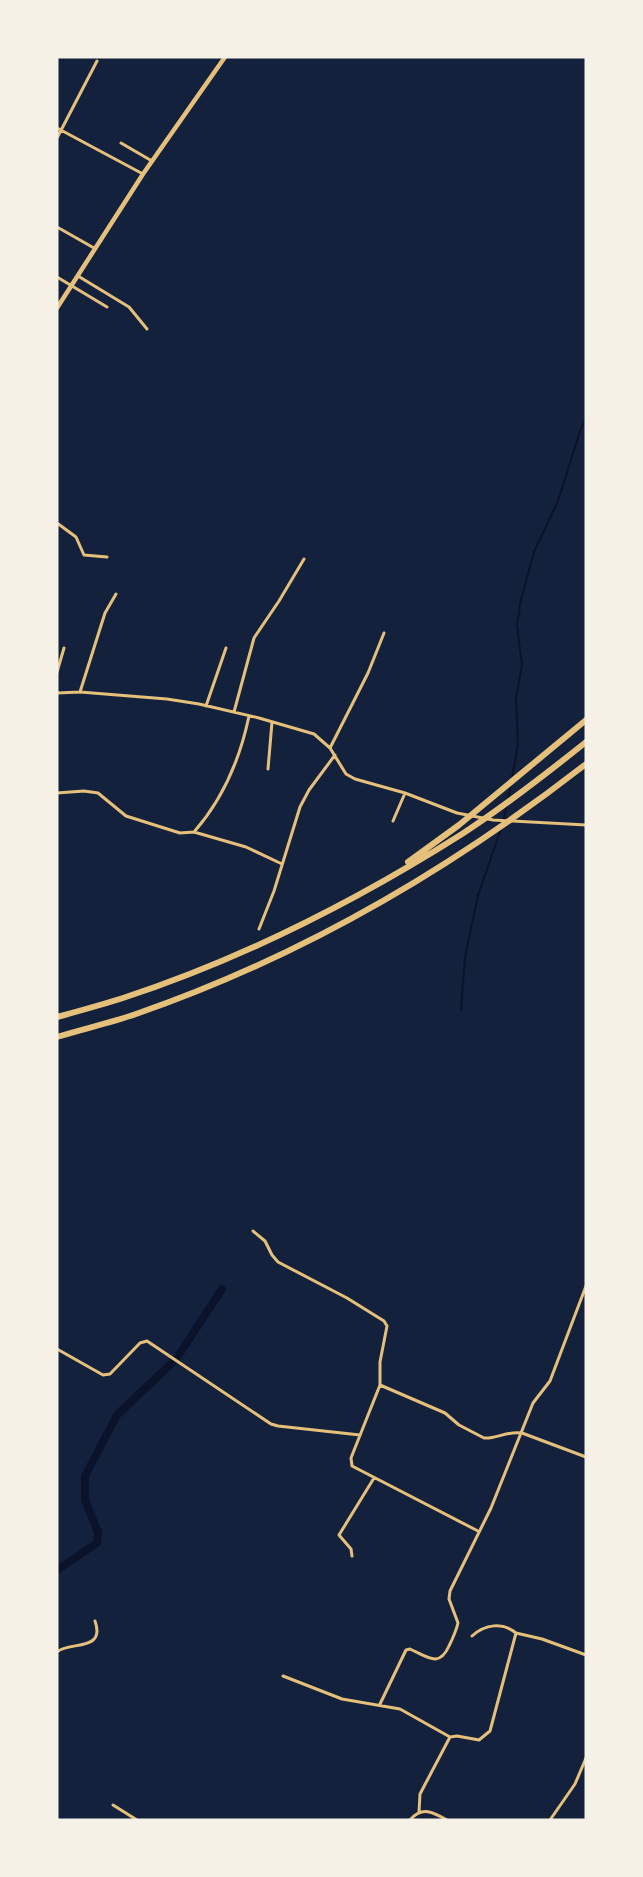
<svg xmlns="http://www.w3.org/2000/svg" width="643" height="1877" font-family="'Golos Text',sans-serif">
<rect width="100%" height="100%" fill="#14213d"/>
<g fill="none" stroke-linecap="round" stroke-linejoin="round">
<path stroke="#0b132b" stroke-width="2" d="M 512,778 L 518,744 L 516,698 L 522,665 L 517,625 L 521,600 L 534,552 L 558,501 L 580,431 L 586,419
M 508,799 L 511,784
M 504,819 L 507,805
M 461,1010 L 465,957 L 478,895 L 501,829"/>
<path stroke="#0b132b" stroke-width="8" d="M 178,1356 L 222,1289
M 57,1570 L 97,1543 L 98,1532 L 85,1500 L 85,1476 L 117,1415 L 174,1361"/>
<path stroke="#e5c07b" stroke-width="3" d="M 57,128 L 143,174
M 57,138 L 97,61
M 121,143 L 152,161
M 57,227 L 94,248
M 78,276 L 129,307 L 147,329
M 57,277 L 107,307
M 57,523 L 76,537 L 84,555 L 107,557
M 57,672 L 64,648
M 80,692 L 105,613 L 116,594
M 57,693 L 80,692 L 167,699 L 199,704 L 259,718 L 314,734 L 330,748 L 346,774 L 355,779 L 405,793 L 457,813 L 493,820 L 586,825
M 206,706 L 226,648
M 234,712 L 254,638 L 279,601 L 304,559
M 330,748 L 368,673 L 384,633
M 268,769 L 272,722
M 57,793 L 84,791 L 98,793 L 126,816 L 180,833 L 194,832 C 223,799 240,759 249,716
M 393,821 L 405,793
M 194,832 L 246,847 L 282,864
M 259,929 L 274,891 L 300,807 L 309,790 L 335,755
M 253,1231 L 265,1241 L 272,1255 L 278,1262 L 347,1298 L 384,1321 L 387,1326 L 380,1362 L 380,1385 L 351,1458 L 352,1466 L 478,1531
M 57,1349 L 103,1375 L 110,1374 L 140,1343 L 147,1341 L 271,1424 L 278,1426 L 360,1435
M 380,1385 L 445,1413 L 459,1425 L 484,1438 C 497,1439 505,1431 522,1433 L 586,1457
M 352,1556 L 351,1549 L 339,1535 L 374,1478
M 472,1636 C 485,1624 503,1622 516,1633
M 57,1652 C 69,1641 106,1652 95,1621
M 283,1676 L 342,1699 L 400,1709 L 450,1737
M 380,1704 L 406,1650 L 410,1649 C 428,1657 439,1668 449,1646 C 453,1638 456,1631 458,1623 L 449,1599 L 450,1591 L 491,1508 L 533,1403 L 550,1381 L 586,1286
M 113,1805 L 137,1820
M 419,1812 L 420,1794 L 450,1737 L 457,1736 L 479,1740 L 490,1731 L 516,1633 L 542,1639 L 586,1655
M 410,1820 C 422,1806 433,1812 447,1820
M 550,1820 L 575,1784 L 586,1758"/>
<path stroke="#e5c07b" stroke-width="4.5" d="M 57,308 L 143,174 L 225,57"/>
<path stroke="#e5c07b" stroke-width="6" d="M 408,862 L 459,825 L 586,720
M 57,1017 C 79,1011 101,1005 123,998 C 242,959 356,901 462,834 C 505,806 546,774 586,742
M 57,1037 C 83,1029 110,1023 136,1014 C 298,958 451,869 586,764"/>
</g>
<rect width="643" height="1877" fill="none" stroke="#f6f1e7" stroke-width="117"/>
</svg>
